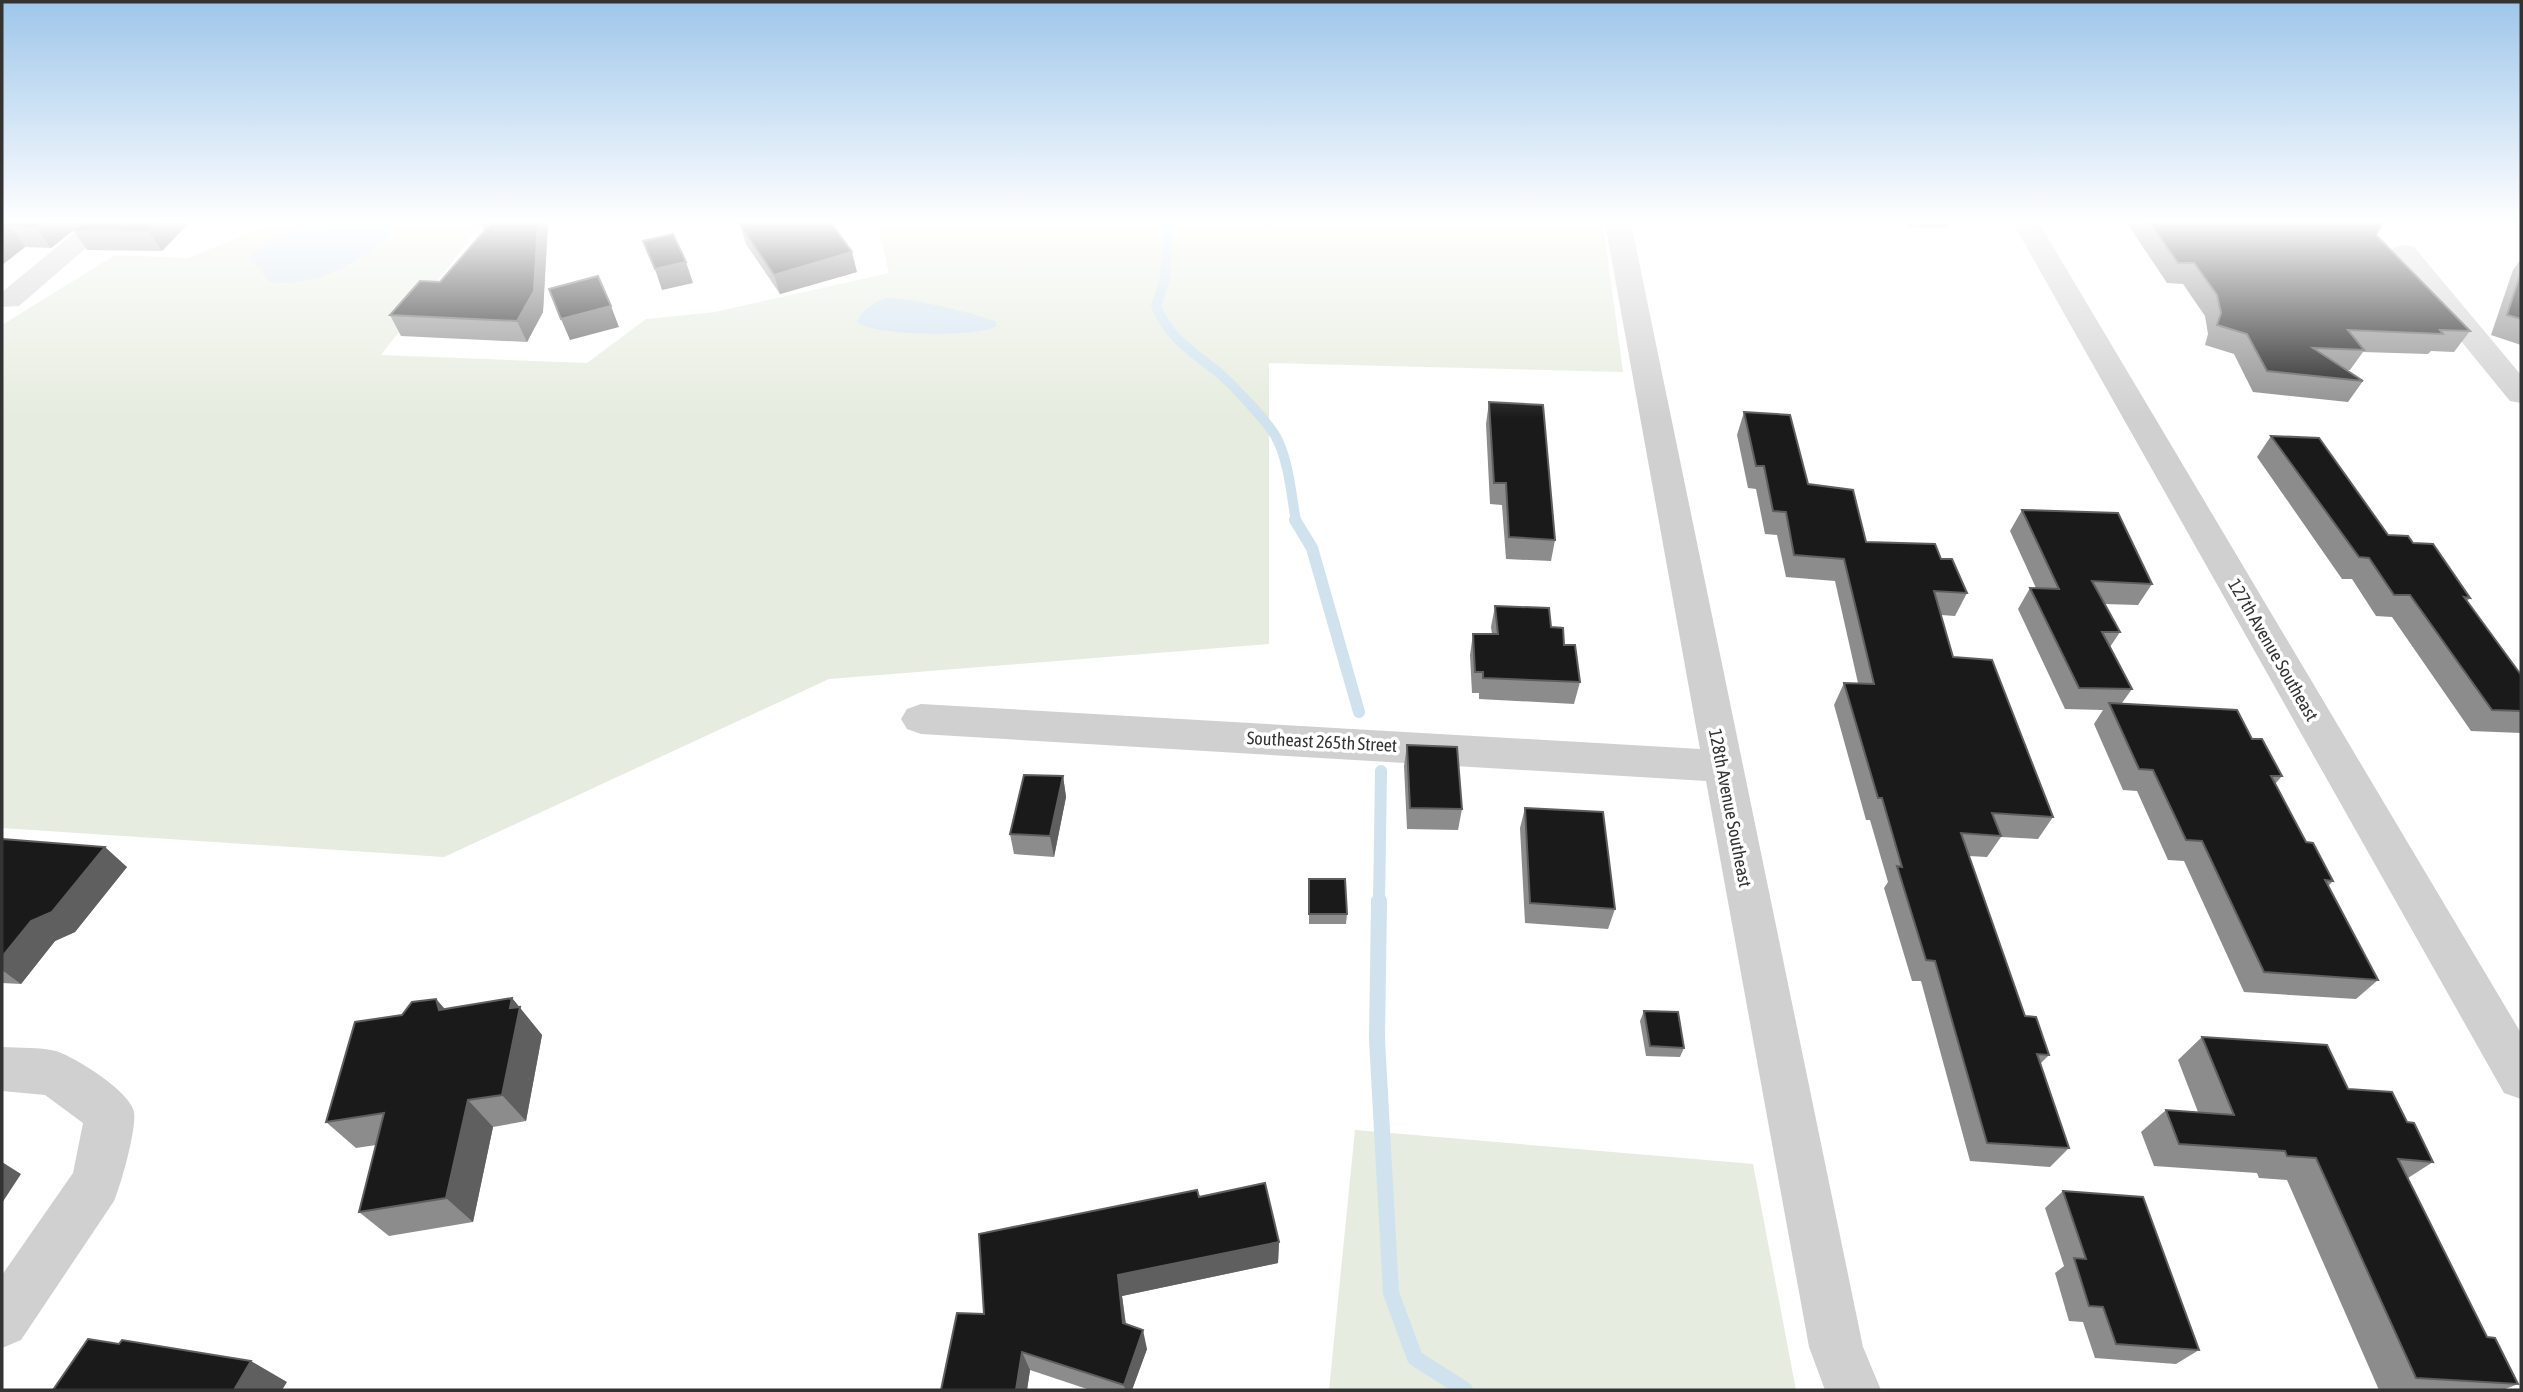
<svg xmlns="http://www.w3.org/2000/svg" width="2523" height="1392" font-family="'Asap Condensed',sans-serif">
<rect width="100%" height="100%" fill="#fff"/>
<path fill="#e6ecdf" d="M 274,223 L 482,223 L 381,355 L 587,363 L 646,319 L 715,312 L 889,273 L 877,223 L 1603,223 L 1623,372 L 1269,363 L 1269,644 L 829,679 L 444,857 L 2,828 L 2,325 L 115,255 L 188,258 Z
M 1355,1130 L 1753,1164 L 1796,1390 L 1329,1390 Z"/>
<path fill="#cfe2ee" d="M 380,223 L 393,228 L 390,238 C 354,264 316,288 270,282 L 250,258 C 280,220 337,226 380,223 Z
M 887,298 C 923,300 960,310 995,321 L 997,326 C 979,338 872,336 857,322 C 862,310 874,301 887,298 Z"/>
<g fill="none" stroke-linecap="round" stroke-linejoin="round">
<path stroke="#cfe2ee" stroke-width="10" d="M 1168,223 L 1165,280 L 1156,306 C 1168,337 1192,352 1218,372 C 1230,382 1269,423 1276,437 C 1289,461 1291,494 1296,521"/>
<path stroke="#cfe2ee" stroke-width="12" d="M 1295,520 L 1312,548 L 1359,712
M 1379,903 L 1381,771"/>
<path stroke="#cfe2ee" stroke-width="16" d="M 1379,901 L 1377,1040 L 1391,1293 L 1415,1358 L 1465,1390"/>
<path fill="#d0d0d0" fill-rule="evenodd" d="M 86,223 L 115,223 L 19,306 L 2,307 L 2,292 Z
M 1605,223 L 1631,223 L 1863,1347 L 1881,1390 L 1825,1390 L 1809,1347 L 1706,781 L 921,734 L 907,729 L 901,719 L 907,709 L 921,704 L 1700,749 Z
M 2013,223 L 2039,223 L 2521,1033 L 2521,1099 L 2504,1093 Z
M 2404,245 L 2414,247 L 2521,375 L 2521,403 L 2510,401 L 2394,259 L 2390,253 L 2394,247 Z
M 2,1047 C 19,1048 39,1047 56,1051 C 75,1057 131,1092 134,1112 C 137,1128 121,1185 114,1201 L 21,1340 L 2,1348 L 2,1275 L 73,1173 L 83,1123 L 45,1095 L 2,1091 Z"/>
</g>
<path fill="#8c8c8c" d="M 2,223 L 189,223 L 162,251 L 87,250 L 73,230 L 51,248 L 25,247 L 2,265 Z
M 481,223 L 548,223 L 543,312 L 527,342 L 401,336 L 390,315 L 440,282 L 484,231 Z
M 1906,223 L 1949,223 L 1947,228 L 1908,227 Z
M 2127,223 L 2383,223 L 2376,235 L 2470,331 L 2454,352 L 2431,351 L 2428,354 L 2363,352 L 2350,370 L 2346,370 L 2363,381 L 2348,402 L 2253,392 L 2234,354 L 2205,345 L 2208,334 L 2205,316 L 2183,284 L 2167,283 Z
M 740,225 L 857,272 L 780,294 L 746,244 Z
M 2521,259 L 2521,345 L 2491,335 L 2513,270 Z
M 1489,402 L 1555,540 L 1551,561 L 1506,559 L 1502,505 L 1490,504 L 1486,424 Z
M 1744,412 L 1808,484 L 1866,542 L 1941,559 L 1967,593 L 1955,616 L 1941,615 L 1953,657 L 2053,817 L 2038,839 L 2001,837 L 1987,857 L 1969,856 L 2025,1016 L 2049,1055 L 2040,1064 L 2069,1148 L 2050,1167 L 1970,1161 L 1921,981 L 1912,981 L 1884,888 L 1888,882 L 1870,820 L 1866,820 L 1834,705 L 1844,683 L 1858,683 L 1835,581 L 1786,577 L 1777,535 L 1765,534 L 1756,489 L 1748,488 L 1737,435 Z
M 2271,436 L 2388,535 L 2413,543 L 2470,598 L 2467,601 L 2521,675 L 2521,733 L 2471,731 L 2392,617 L 2376,616 L 2352,579 L 2342,579 L 2257,457 Z
M 2022,510 L 2152,584 L 2138,605 L 2104,604 L 2120,632 L 2110,647 L 2132,689 L 2122,703 L 2252,739 L 2282,776 L 2275,784 L 2306,842 L 2333,881 L 2328,886 L 2378,980 L 2356,999 L 2244,992 L 2184,861 L 2168,860 L 2137,791 L 2123,790 L 2094,724 L 2103,710 L 2065,709 L 2018,609 L 2030,588 L 2036,588 L 2010,531 Z
M 1495,606 L 1551,627 L 1564,645 L 1580,682 L 1574,704 L 1479,699 L 1479,693 L 1472,693 L 1470,655 L 1473,634 L 1492,634 L 1491,627 Z
M 1407,745 L 1462,809 L 1458,830 L 1407,829 L 1404,766 Z
M 1063,776 L 1066,797 L 1054,857 L 1014,854 L 1010,834 Z
M 1525,808 L 1615,909 L 1608,929 L 1525,923 L 1520,828 Z
M 2,839 L 127,867 L 75,932 L 55,941 L 21,984 L 2,983 Z
M 1309,889 L 1347,914 L 1346,924 L 1309,924 Z
M 512,998 L 542,1035 L 526,1121 L 493,1127 L 473,1222 L 389,1236 L 359,1212 L 376,1145 L 356,1148 L 326,1122 L 402,1015 L 436,999 L 445,1009 Z
M 1644,1011 L 1684,1048 L 1680,1057 L 1646,1056 L 1640,1021 Z
M 2202,1037 L 2348,1089 L 2407,1122 L 2433,1162 L 2408,1178 L 2487,1337 L 2518,1384 L 2503,1390 L 2379,1390 L 2287,1180 L 2259,1178 L 2257,1173 L 2154,1166 L 2141,1132 L 2166,1110 L 2198,1112 L 2178,1060 Z
M 2063,1191 L 2199,1350 L 2176,1364 L 2095,1358 L 2083,1322 L 2069,1321 L 2055,1273 L 2064,1266 L 2045,1208 Z
M 1199,1197 L 1279,1242 L 1278,1263 L 1122,1296 L 1126,1324 L 1147,1349 L 1132,1390 L 1090,1390 L 1030,1370 L 1027,1390 L 941,1390 L 984,1314 Z"/>
<path fill="#5f5f5f" d="M 43,223 L 83,223 L 51,248 L 37,228 Z
M 157,223 L 189,223 L 162,251 L 149,231 Z
M 538,223 L 548,223 L 543,312 L 527,342 L 517,321 Z
M 10,226 L 25,247 L 2,265 L 2,233 Z
M 852,252 L 857,272 L 780,294 L 774,275 Z
M 686,262 L 693,283 L 662,290 L 655,269 Z
M 611,306 L 619,327 L 570,340 L 561,319 Z
M 1063,776 L 1066,797 L 1054,857 L 1050,836 Z
M 105,847 L 127,867 L 75,932 L 55,941 L 21,984 L 2,970 L 2,957 L 31,921 Z
M 512,998 L 542,1035 L 526,1121 L 502,1095 L 510,1008 Z
M 436,999 L 460,1027 L 439,1010 Z
M 468,1100 L 493,1127 L 473,1222 L 446,1198 Z
M 2,1162 L 21,1174 L 2,1203 Z
M 1279,1242 L 1278,1263 L 1122,1296 L 1128,1342 L 1123,1323 L 1118,1275 Z
M 1143,1330 L 1147,1349 L 1132,1390 L 1125,1390 L 1124,1385 Z
M 1022,1352 L 1030,1370 L 1027,1390 L 1016,1390 Z
M 251,1361 L 287,1382 L 282,1390 L 234,1390 Z"/>
<path fill="#1a1a1a" stroke="#5f5f5f" stroke-width="2" d="M 2,223 L 43,223 L 37,228 L 10,226 L 2,233 Z
M 82,223 L 157,223 L 149,231 L 73,230 Z
M 491,223 L 538,223 L 534,291 L 517,321 L 390,315 L 420,281 L 440,282 Z
M 740,223 L 831,223 L 852,252 L 774,275 L 740,225 Z
M 2150,223 L 2383,223 L 2376,235 L 2470,331 L 2440,330 L 2443,334 L 2348,330 L 2364,350 L 2313,348 L 2363,381 L 2267,371 L 2247,334 L 2217,325 L 2221,313 L 2217,295 L 2194,263 L 2178,263 Z
M 673,234 L 686,262 L 655,269 L 643,241 Z
M 2521,271 L 2521,319 L 2507,315 Z
M 598,276 L 611,306 L 561,319 L 549,289 Z
M 1489,402 L 1543,405 L 1555,540 L 1509,537 L 1506,483 L 1494,483 Z
M 1744,412 L 1790,415 L 1808,484 L 1853,490 L 1866,542 L 1935,544 L 1941,559 L 1952,559 L 1967,593 L 1934,591 L 1953,657 L 1992,660 L 2053,817 L 1992,813 L 2001,836 L 1961,833 L 2025,1016 L 2036,1017 L 2049,1055 L 2037,1054 L 2069,1148 L 1987,1143 L 1935,961 L 1926,960 L 1897,866 L 1902,867 L 1882,798 L 1878,798 L 1844,683 L 1874,684 L 1844,559 L 1794,555 L 1786,512 L 1773,511 L 1764,466 L 1756,466 Z
M 2271,436 L 2319,438 L 2388,535 L 2408,536 L 2413,543 L 2433,544 L 2470,598 L 2464,597 L 2521,675 L 2521,711 L 2492,710 L 2410,595 L 2394,595 L 2369,558 L 2359,557 Z
M 2022,510 L 2118,513 L 2152,584 L 2092,581 L 2120,632 L 2102,632 L 2132,689 L 2079,688 L 2030,588 L 2059,589 Z
M 1495,606 L 1549,608 L 1551,627 L 1563,628 L 1564,645 L 1575,645 L 1580,682 L 1483,678 L 1483,672 L 1475,672 L 1473,634 L 1498,634 Z
M 2109,703 L 2237,710 L 2252,739 L 2262,739 L 2282,776 L 2271,776 L 2306,842 L 2313,843 L 2333,881 L 2325,880 L 2378,980 L 2264,972 L 2202,841 L 2186,840 L 2153,770 L 2139,769 Z
M 1407,745 L 1457,747 L 1462,809 L 1410,808 Z
M 1024,775 L 1063,776 L 1050,836 L 1010,834 Z
M 1525,808 L 1603,812 L 1615,909 L 1530,903 Z
M 2,839 L 105,847 L 52,912 L 31,921 L 2,957 Z
M 1309,879 L 1345,879 L 1347,914 L 1309,914 Z
M 512,998 L 510,1008 L 520,1007 L 502,1095 L 468,1100 L 446,1198 L 359,1212 L 384,1113 L 326,1122 L 355,1022 L 402,1015 L 412,1002 L 436,999 L 439,1010 Z
M 1644,1011 L 1678,1012 L 1684,1048 L 1650,1046 Z
M 2202,1037 L 2327,1045 L 2348,1089 L 2392,1092 L 2407,1122 L 2414,1123 L 2433,1162 L 2398,1159 L 2487,1337 L 2495,1338 L 2518,1384 L 2416,1378 L 2316,1158 L 2287,1156 L 2285,1151 L 2179,1144 L 2166,1110 L 2234,1115 Z
M 1265,1183 L 1279,1242 L 1118,1275 L 1123,1323 L 1143,1330 L 1124,1385 L 1022,1352 L 1016,1390 L 941,1390 L 957,1313 L 984,1314 L 979,1234 L 1197,1190 L 1199,1197 Z
M 2063,1191 L 2143,1197 L 2199,1350 L 2116,1344 L 2103,1307 L 2089,1306 L 2074,1258 L 2086,1259 Z
M 88,1339 L 119,1344 L 122,1340 L 251,1361 L 234,1390 L 53,1390 Z"/>
<linearGradient id="sky" x2="0" y2="1"><stop stop-color="#9ec6ea"/><stop offset="0.53" stop-color="#fff"/><stop offset="1" stop-color="#fff" stop-opacity="0"/></linearGradient>
<rect width="2523" height="418" fill="url(#sky)"/>
<g text-anchor="middle" stroke-width="7" stroke-linejoin="round" paint-order="stroke">
<g font-size="18" fill="#333" stroke="#fff">
<text transform="translate(2273 650) rotate(60)" y="6">127th Avenue Southeast</text>
<text transform="translate(1322 742) rotate(3)" y="6">Southeast 265th Street</text>
<text transform="translate(1730 808) rotate(79)" y="6">128th Avenue Southeast</text>
</g>
</g>
<rect width="2523" height="1392" fill="none" stroke="#333333" stroke-width="7"/>
</svg>
